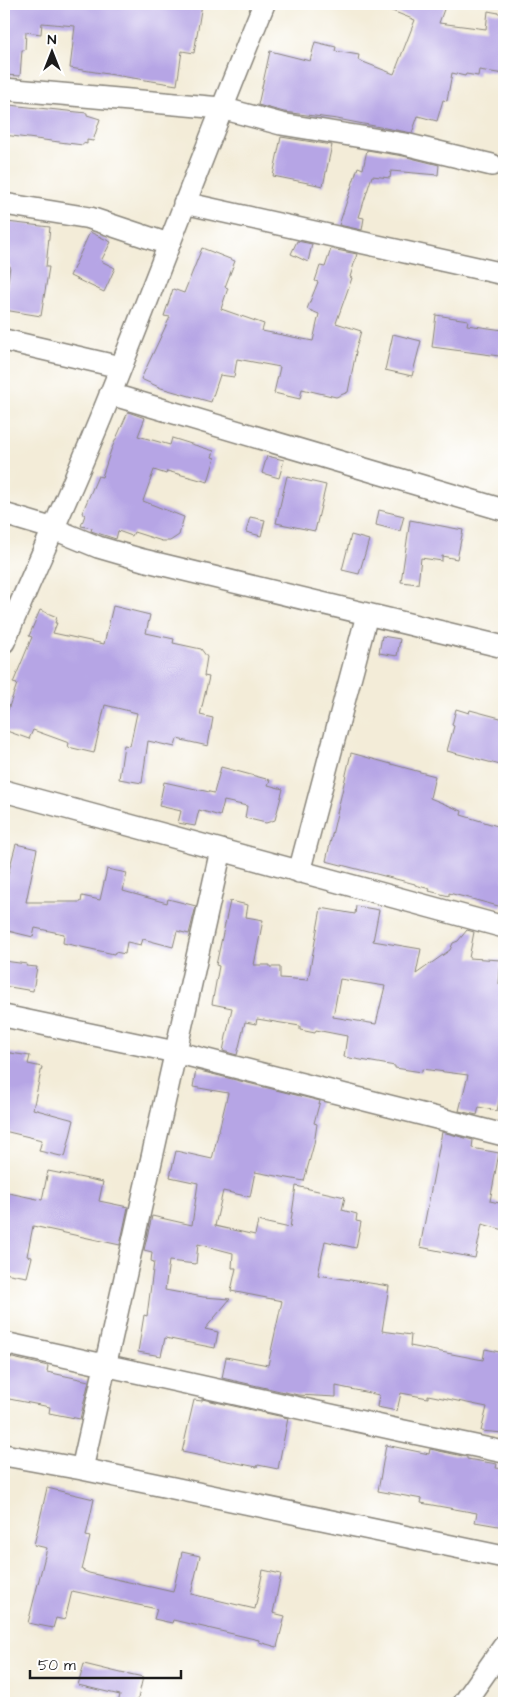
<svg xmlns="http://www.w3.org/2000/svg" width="508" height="1707" font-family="'Architects Daughter',sans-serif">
<rect width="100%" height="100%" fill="#fff"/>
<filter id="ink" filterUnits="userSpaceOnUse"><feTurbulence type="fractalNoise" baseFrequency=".02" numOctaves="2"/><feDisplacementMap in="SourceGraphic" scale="10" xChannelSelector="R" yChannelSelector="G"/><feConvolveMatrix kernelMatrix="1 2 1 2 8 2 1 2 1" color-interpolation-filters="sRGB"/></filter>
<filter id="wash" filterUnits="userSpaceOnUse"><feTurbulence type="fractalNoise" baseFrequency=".0096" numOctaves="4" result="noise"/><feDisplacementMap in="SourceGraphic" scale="20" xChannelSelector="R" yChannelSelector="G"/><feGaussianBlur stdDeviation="1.12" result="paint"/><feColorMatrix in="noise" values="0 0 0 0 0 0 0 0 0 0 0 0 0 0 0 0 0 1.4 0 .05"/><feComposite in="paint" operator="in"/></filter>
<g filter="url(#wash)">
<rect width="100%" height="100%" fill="#f3ecd8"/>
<g id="blocks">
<path fill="#b6a5e5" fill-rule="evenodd" d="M 4,4 L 202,4 L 194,53 L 182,51 L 177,85 L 70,68 L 75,26 L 42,23 L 41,34 L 26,32 L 25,50 L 22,50 L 20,76 L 4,75 Z
M 377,4 L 446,4 L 439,23 L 486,29 L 488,11 L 504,14 L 504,74 L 479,70 L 478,76 L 466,74 L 465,76 L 452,73 L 447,101 L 443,100 L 437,121 L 418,116 L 412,133 L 337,119 L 284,112 L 258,105 L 270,51 L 310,61 L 315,42 L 336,47 L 335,51 L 359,55 L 358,60 L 394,74 L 415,20 L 377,5 Z
M 9,105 L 87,113 L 87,115 L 100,119 L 93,141 L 87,140 L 87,144 L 83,143 L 83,145 L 4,135 Z
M 281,137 L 332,145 L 323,186 L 273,176 Z
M 367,150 L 403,156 L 439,165 L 438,175 L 391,171 L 390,178 L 372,176 L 359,217 L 364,218 L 362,230 L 339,225 L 358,167 L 363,169 Z
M 7,222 L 50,227 L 46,267 L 49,267 L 41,316 L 4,310 L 10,266 L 4,265 Z
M 90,232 L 111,242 L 101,261 L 115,268 L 104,292 L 70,276 Z
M 297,241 L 312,244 L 308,262 L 291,254 Z
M 202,248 L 235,261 L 225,287 L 228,288 L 221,309 L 264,324 L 262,331 L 313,341 L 319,314 L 307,309 L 318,282 L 315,281 L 320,266 L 325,267 L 331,249 L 357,254 L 350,277 L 352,278 L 336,323 L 361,331 L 355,352 L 356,352 L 348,392 L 336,397 L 302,389 L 300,399 L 274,393 L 280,367 L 237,359 L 234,377 L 220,375 L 211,402 L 161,388 L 141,379 L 170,317 L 164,316 L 173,289 L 184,293 Z
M 436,315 L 468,320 L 467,325 L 503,330 L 499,356 L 432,347 Z
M 393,334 L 421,341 L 412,376 L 385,370 Z
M 128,412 L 145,418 L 138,436 L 170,445 L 172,438 L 214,451 L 212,457 L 215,458 L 208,482 L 167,471 L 166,474 L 154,470 L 143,501 L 184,517 L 179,535 L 170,541 L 162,541 L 134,532 L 132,536 L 118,531 L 116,539 L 91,531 L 92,528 L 81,526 L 85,515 L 82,513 L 98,476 L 102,477 L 111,450 Z
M 267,456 L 284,460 L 279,478 L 262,473 Z
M 287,476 L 326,485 L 315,531 L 276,523 Z
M 379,510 L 404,516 L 400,531 L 376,525 Z
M 250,517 L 265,520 L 261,536 L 246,532 Z
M 410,520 L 463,530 L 457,559 L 442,556 L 442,561 L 421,558 L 418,584 L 401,582 Z
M 351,535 L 369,540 L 359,574 L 342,570 Z
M 113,606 L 150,615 L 146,633 L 174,639 L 173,643 L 201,649 L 207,657 L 204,676 L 209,677 L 200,715 L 213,718 L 208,746 L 177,739 L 175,747 L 148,741 L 142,783 L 119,779 L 124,745 L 130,746 L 137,713 L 105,705 L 94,753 L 68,747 L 69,743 L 33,730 L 29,739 L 4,730 L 4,721 L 17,684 L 13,683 L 32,637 L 29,636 L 40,610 L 57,617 L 55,623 L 57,623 L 53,633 L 104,644 Z
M 382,636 L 400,639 L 397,656 L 379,653 Z
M 456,709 L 469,713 L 470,710 L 504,719 L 504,766 L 447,751 L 454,726 L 452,725 Z
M 351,753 L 435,776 L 430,798 L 462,811 L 461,815 L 504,828 L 504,896 L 502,907 L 449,893 L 449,896 L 429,891 L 430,889 L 415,885 L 415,884 L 326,861 Z
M 221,767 L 270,780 L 268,785 L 283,789 L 275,820 L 266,823 L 245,818 L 247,806 L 224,801 L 220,816 L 199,810 L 195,826 L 178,823 L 181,811 L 159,806 L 164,782 L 214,793 Z
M 16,844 L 37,849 L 26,902 L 81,902 L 82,896 L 100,900 L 107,869 L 127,873 L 123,891 L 167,903 L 168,899 L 196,906 L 189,934 L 177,931 L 173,947 L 143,939 L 141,945 L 127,942 L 125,954 L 115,952 L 114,954 L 63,943 L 64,934 L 35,928 L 33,937 L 4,930 L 4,889 Z
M 230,901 L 248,905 L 246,917 L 263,920 L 254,965 L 270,965 L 270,967 L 280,967 L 280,978 L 308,980 L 321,908 L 355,914 L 356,906 L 379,910 L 373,941 L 421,949 L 416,974 L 450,950 L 453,943 L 458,941 L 467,930 L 474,932 L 469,958 L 501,960 L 499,984 L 504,985 L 504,1077 L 497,1111 L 479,1107 L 477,1115 L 459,1111 L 468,1075 L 422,1069 L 422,1072 L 395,1068 L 395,1066 L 344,1057 L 347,1036 L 316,1030 L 315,1033 L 300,1030 L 300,1026 L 257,1019 L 256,1024 L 245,1022 L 237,1055 L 223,1051 L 232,1008 L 212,1004 L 219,966 L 216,965 ZM 340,979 L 385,986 L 376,1024 L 333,1017 Z
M 4,961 L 27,964 L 26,966 L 37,967 L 33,991 L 4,986 Z
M 4,1052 L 30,1056 L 28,1064 L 42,1067 L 33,1109 L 74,1120 L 65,1157 L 39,1151 L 42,1140 L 4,1131 Z
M 196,1070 L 320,1101 L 314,1123 L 317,1124 L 314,1144 L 304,1181 L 255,1172 L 250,1197 L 223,1191 L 215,1226 L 255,1235 L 258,1221 L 290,1228 L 296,1186 L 345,1197 L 342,1210 L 357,1214 L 356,1221 L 361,1222 L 356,1248 L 325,1241 L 318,1275 L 389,1286 L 382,1331 L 411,1335 L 410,1346 L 483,1360 L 485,1349 L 504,1353 L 503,1433 L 481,1431 L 487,1407 L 428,1395 L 428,1398 L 401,1393 L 397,1411 L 377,1407 L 379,1395 L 336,1386 L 336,1397 L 298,1395 L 222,1378 L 226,1357 L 268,1365 L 282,1301 L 231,1291 L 236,1268 L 232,1268 L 233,1253 L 198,1244 L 196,1264 L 169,1261 L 165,1290 L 203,1297 L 230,1299 L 205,1329 L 218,1332 L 215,1348 L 165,1338 L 161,1356 L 138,1352 L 144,1315 L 147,1316 L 154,1262 L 151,1261 L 152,1252 L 144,1250 L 152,1216 L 192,1225 L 198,1183 L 170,1177 L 176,1151 L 212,1159 L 228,1093 L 193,1087 Z
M 442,1132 L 473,1140 L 472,1148 L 499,1153 L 490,1201 L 504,1204 L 504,1230 L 482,1224 L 475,1258 L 420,1247 Z
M 48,1171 L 103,1182 L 99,1201 L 128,1207 L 120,1245 L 33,1226 L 27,1256 L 32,1257 L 27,1277 L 4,1273 L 4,1192 L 42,1200 Z
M 4,1356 L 48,1366 L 47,1372 L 89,1381 L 80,1419 L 49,1413 L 50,1407 L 4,1398 Z
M 202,1399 L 288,1418 L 278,1469 L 258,1465 L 257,1467 L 182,1452 L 194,1400 L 202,1401 Z
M 386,1445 L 429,1454 L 430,1449 L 467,1457 L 467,1459 L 497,1464 L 496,1468 L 504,1469 L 504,1527 L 475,1522 L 477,1513 L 421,1503 L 422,1499 L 378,1491 Z
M 47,1488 L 94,1499 L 86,1536 L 90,1537 L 82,1570 L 89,1573 L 173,1592 L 182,1552 L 200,1556 L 191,1594 L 255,1609 L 263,1570 L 281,1574 L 273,1613 L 285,1616 L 277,1647 L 259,1642 L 259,1640 L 173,1620 L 172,1623 L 154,1619 L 157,1609 L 72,1591 L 65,1620 L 56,1618 L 53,1628 L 28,1623 L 47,1548 L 34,1545 Z
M 84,1664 L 125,1674 L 125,1673 L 143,1677 L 137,1703 L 118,1703 L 120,1695 L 78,1685 Z"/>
</g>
</g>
<g filter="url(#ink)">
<use href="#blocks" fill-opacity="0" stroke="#88847a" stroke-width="1"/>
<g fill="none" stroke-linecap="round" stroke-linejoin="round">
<defs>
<path id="street" d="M 4,89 L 221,108 L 281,124 L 405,144 L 492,165
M 184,203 L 504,274
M 4,204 L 90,218 L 168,244
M 4,340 L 120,367
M 110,394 L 504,510
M 4,514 L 54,529 L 98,547 L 143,560 L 504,647
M 4,642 C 39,559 77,478 110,395 C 162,265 211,133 264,4
M 4,791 L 504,927
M 299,872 L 367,615
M 4,1016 L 175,1052 L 504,1135
M 4,1343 L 399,1430 L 504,1452
M 4,1455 L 82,1469 L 504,1557
M 82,1469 L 221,850
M 464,1703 L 504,1646"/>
</defs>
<use href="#street" stroke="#88847a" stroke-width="24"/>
<use href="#street" stroke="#fff" stroke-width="21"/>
</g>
</g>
<rect width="508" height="1707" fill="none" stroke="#fff" stroke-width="20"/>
<g transform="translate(52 52)" stroke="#ffffff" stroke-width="4" paint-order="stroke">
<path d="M0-4L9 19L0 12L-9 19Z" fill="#1c1c1c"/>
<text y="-8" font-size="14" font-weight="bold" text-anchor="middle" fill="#1c1c1c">N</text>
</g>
<path d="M30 1670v8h151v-8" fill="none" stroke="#1c1c1c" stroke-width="2.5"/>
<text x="38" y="1670" font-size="15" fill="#1c1c1c" stroke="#ffffff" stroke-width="4" paint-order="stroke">50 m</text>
</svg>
